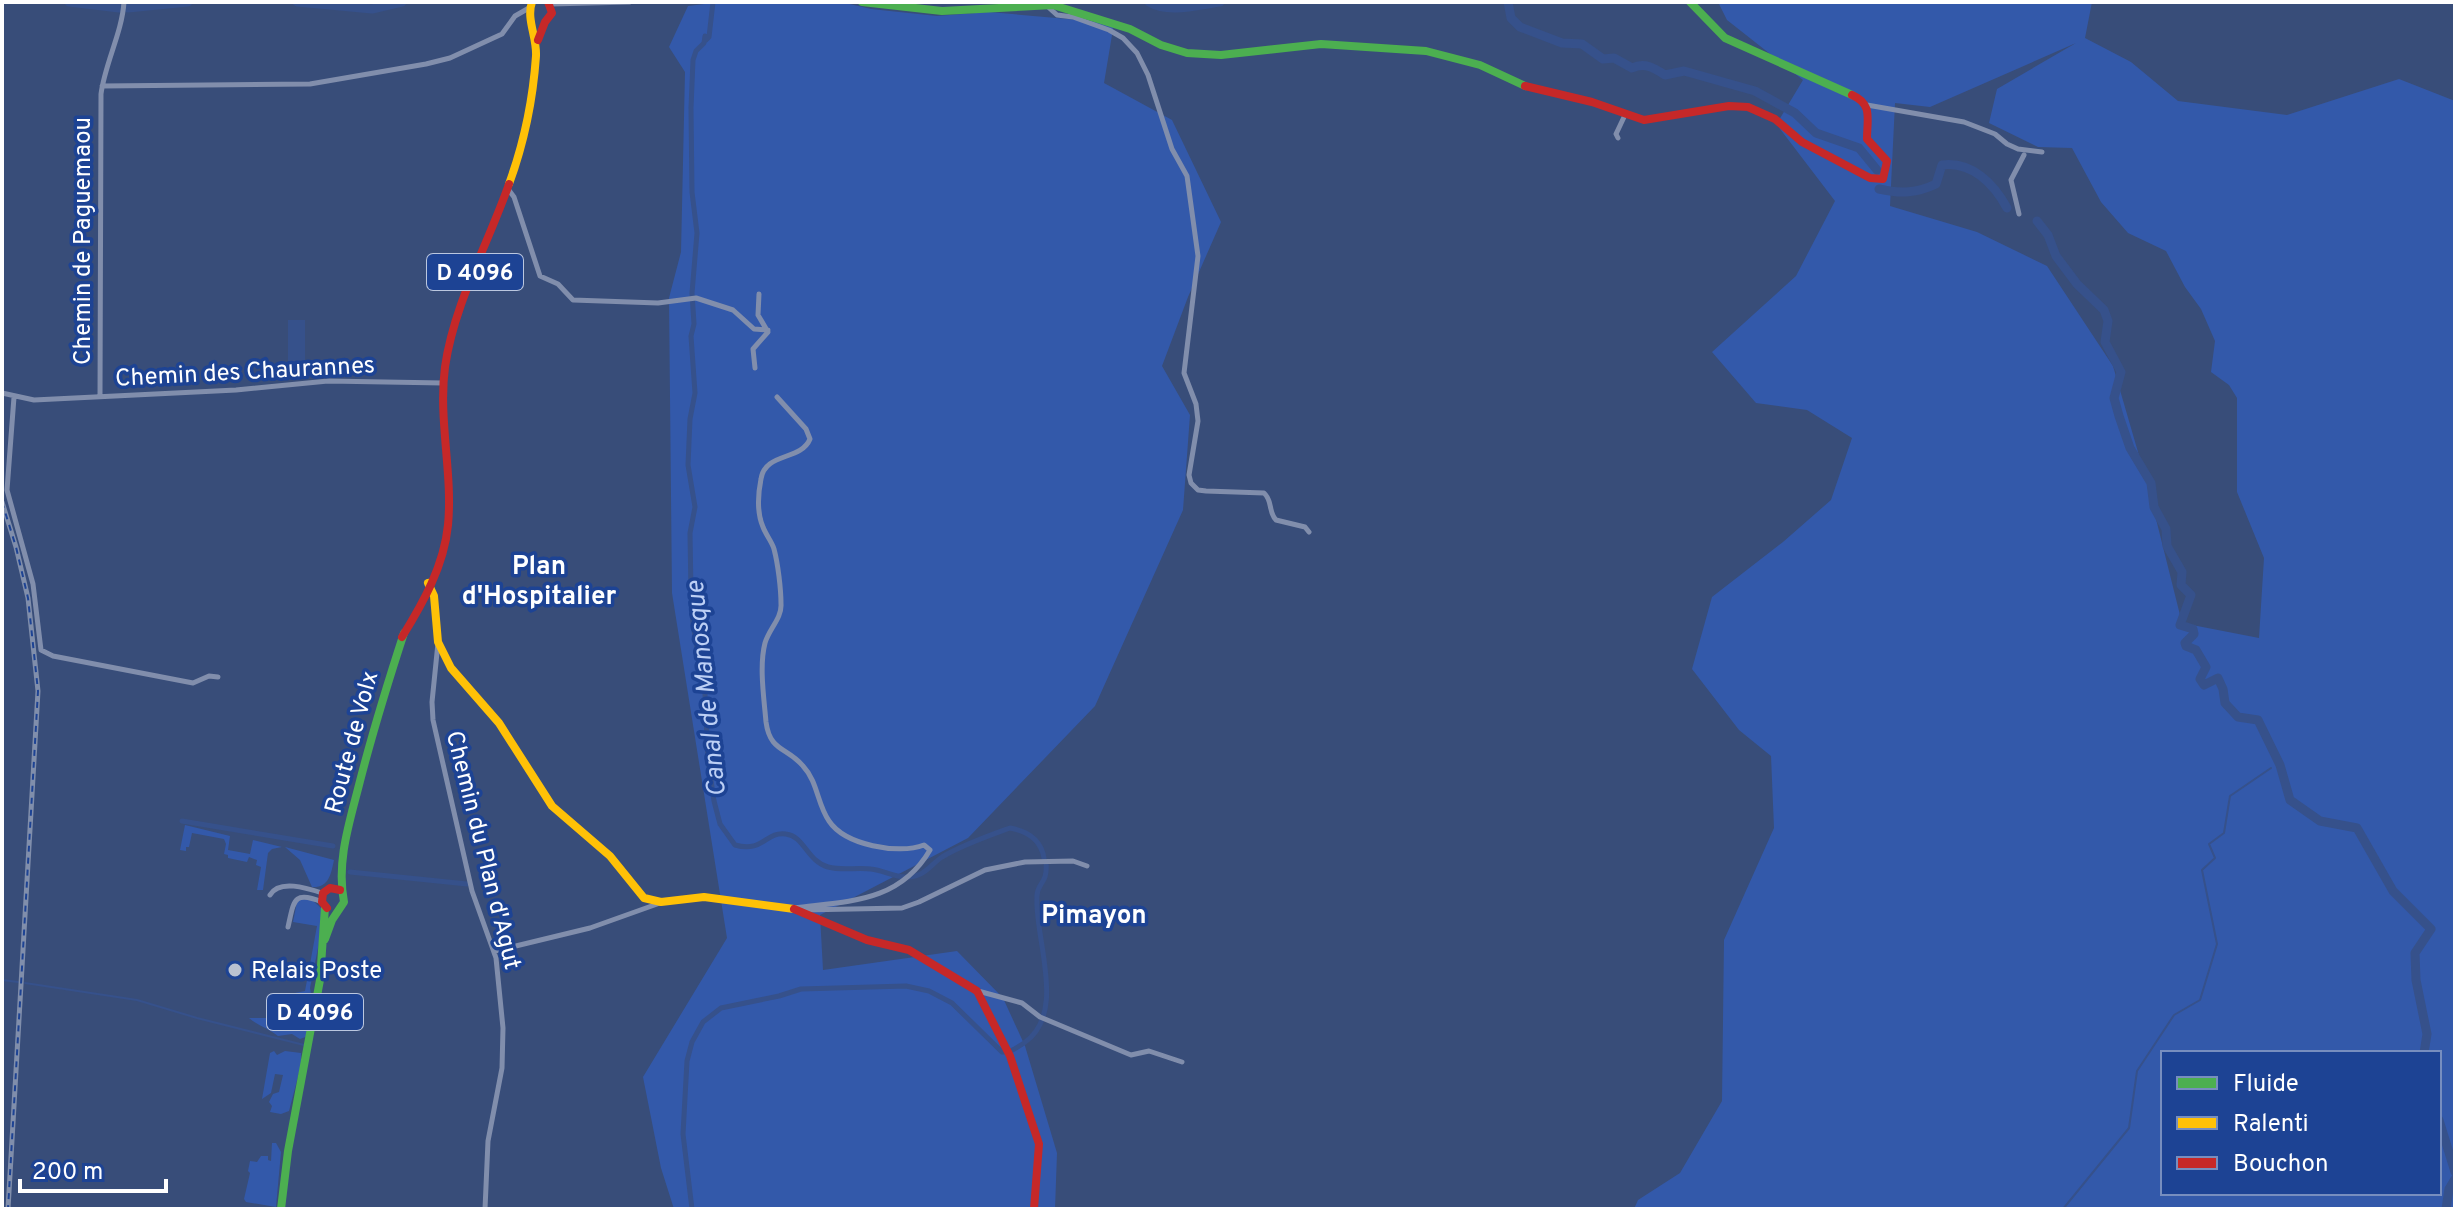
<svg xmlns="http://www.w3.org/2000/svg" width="2457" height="1211" font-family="Overpass,sans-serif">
<rect width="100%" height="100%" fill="#384d79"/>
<path fill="#3359aa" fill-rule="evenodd" d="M 721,2 L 841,2 L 871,9 L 937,16 L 989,12 L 1114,23 L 1104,83 L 1172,120 L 1221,222 L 1188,297 L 1162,366 L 1190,415 L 1183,510 L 1095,706 L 968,838 L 820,915 L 823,970 L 957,951 L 1003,998 L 1025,1046 L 1057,1153 L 1055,1209 L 674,1209 L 661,1168 L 643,1077 L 727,938 L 672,593 L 669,298 L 681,252 L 685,72 L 669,47 L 688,6 Z
M 1718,2 L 2092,2 L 2085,38 L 2131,62 L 2178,101 L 2287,115 L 2399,79 L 2455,101 L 2455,1209 L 1634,1209 L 1638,1200 L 1680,1173 L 1722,1101 L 1724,940 L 1774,828 L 1771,756 L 1739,730 L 1692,669 L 1712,597 L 1783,542 L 1831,500 L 1852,438 L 1807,410 L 1756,403 L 1712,352 L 1796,276 L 1835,201 L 1774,121 L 1779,120 L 1803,80 L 1727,20 ZM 2076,43 L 1997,89 L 1989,123 L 2038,147 L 2072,148 L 2101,202 L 2128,233 L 2166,251 L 2185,287 L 2201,309 L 2215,341 L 2211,372 L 2229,385 L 2237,398 L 2237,492 L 2264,558 L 2259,638 L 2182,623 L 2147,483 L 2113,366 L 2047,266 L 1977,232 L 1890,206 L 1895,103 L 1930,107 ZM 2163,1053 L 2439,1053 L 2439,1193 L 2163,1193 Z
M 185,825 L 230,836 L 228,850 L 250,854 L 253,840 L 282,847 L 272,849 L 268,853 L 263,890 L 257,890 L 261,867 L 256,865 L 257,860 L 249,857 L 247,862 L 228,858 L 228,855 L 224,854 L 226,844 L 224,839 L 192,833 L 189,847 L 186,847 L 186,851 L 180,850 Z
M 285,847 L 334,860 C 331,874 329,888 312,887 L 300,860 Z
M 301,899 L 312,900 L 321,908 L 322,928 L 310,988 L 312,1000 L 308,1036 L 300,1039 L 292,1034 L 278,1036 C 268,1028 258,1026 249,1018 L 270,1018 L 280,996 L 305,991 L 317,926 L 293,922 L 297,902 Z
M 274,1051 L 277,1055 L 285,1051 L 301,1053 L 301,1065 L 289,1111 L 281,1114 L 270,1112 L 272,1106 L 269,1102 L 273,1094 L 279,1092 L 283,1075 L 275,1074 L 271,1093 L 262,1099 L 270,1053 Z
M 272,1143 L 276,1143 L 281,1152 L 276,1207 L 246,1202 L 244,1199 L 250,1173 L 248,1171 L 250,1161 L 257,1162 L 261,1156 L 268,1156 L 268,1160 L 271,1161 Z"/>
<path fill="#36518b" d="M 288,320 L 305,320 L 305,375 L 288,379 Z"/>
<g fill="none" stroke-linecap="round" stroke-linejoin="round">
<path stroke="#36518b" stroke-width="2" d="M 2275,761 L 2276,757
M 2,980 L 18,982
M 25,983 L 137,1000 L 197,1018 L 304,1045
M 2063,1209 L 2129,1128 L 2137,1071 L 2174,1015 L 2200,1000 L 2217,944 L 2202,870 L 2215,858 L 2209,844 L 2224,833 L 2230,796 L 2271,768"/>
<path stroke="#36518b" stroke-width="5" d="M 705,36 L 704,43 L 696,51 L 693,60 L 691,108 L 692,192 L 697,233 L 692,293 L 694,324 L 691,336 L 695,393 L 690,419 L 688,465 L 695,507 L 690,533 L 691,593 L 693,624 L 705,694 L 708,759 L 714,801 L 720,824 L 735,845 C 764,853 765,831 786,834 C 804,836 807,861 828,867 C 843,871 856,867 871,869 C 883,870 893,877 906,877 C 924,878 930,865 942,857 C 962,845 988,836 1010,828 C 1027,831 1041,840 1044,858
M 706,40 L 709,37 L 713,2
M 182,821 L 333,846
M 350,872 L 467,884
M 692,1209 L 683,1134 L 687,1061 L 692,1042 L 703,1022 L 721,1008 L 779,996 L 801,989 L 906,986 L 929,991 L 952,1003 L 1002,1052 C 1010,1053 1016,1048 1024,1043 C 1068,1013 1034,938 1037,896 C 1037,882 1048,885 1046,862"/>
<path stroke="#36518b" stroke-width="9" d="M 69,2 L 119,8
M 297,2 L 372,9 L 402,2
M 1149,2 C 1168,14 1198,5 1220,2
M 1508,2 L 1511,18 L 1520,27 L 1562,43 L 1582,44 L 1603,59 L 1614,58 L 1632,68 C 1645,62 1654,68 1665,75 L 1684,71 L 1755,91 L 1795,113 L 1816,133 L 1859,148 L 1877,170
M 128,8 L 188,2
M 1879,189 C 1901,194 1917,193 1936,184 L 1942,165 C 1972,161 1994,184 2007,208
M 2037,221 L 2048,235 L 2056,256 L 2077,284 L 2104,310 L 2108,321 L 2105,342 L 2121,372 L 2114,398 L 2119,416 L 2130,448 L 2151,483 L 2154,507 L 2166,529 L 2167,546 L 2182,572 L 2181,585 L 2191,595 L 2180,625 L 2193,629 L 2194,634 L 2185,643 L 2186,646 L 2196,650 L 2206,667 L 2200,679 L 2204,685 L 2218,678 L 2223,689 L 2225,703 L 2238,717 L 2258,720 L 2280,765 L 2290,800 L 2320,821 L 2357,828 L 2393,891 L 2431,929 L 2415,953 L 2416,980 L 2427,1034 L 2424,1053
M 2439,1120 L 2455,1172
M 2446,1209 L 2449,1189 L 2455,1179"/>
<path stroke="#818eac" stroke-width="5" d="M 550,4 L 630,2
M 1046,5 L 1057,15 L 1073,17 L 1109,30 L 1123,38 L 1137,53 L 1148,75 L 1172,149 L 1187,176 L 1198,256 L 1184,373 L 1196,404 L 1198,421 L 1189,475 L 1191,483 L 1198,490 L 1206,491 L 1264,493 C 1273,501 1268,512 1276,520 L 1305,527 L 1309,532
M 102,86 L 310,84 L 426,64 L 450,58 L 502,34 L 515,16 L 529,8
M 1867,105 L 1964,122 L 1995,134 L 2007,144 L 2018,149 L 2042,152
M 1618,138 L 1616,134 L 1625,115
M 508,189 L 514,197 L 540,276 L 558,284 L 573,300 L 658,303 L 696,298 L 733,310 L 754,329 L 768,330
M 2019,214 L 2011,180 L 2024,155
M 755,368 L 753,349 L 768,332 L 758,315 L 759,294
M 2,393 L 34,400 L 236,390 L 328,381 L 443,383
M 14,397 L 7,490 L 33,584 L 41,650 L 53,656 L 193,683 L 209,676 L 218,677
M 100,397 L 101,94 C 105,63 122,33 124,2
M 777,397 L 806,429 L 810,439 C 801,461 765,452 761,479 C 758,494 757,513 763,527 C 766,535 772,542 774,549 C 778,564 781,589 781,604 C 782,618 769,629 765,643 C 759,666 764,698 766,722 C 770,752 787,747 803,766 C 818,782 817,804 829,821 C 845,845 898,855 924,845 L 930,850 C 899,903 848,901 794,908
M 438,643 L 432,702 L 433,720 L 472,891 L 496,958 L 503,1028 L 502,1068 L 488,1141 L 485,1209
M 270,895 C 279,879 307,888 322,893
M 802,910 L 902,908 L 919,902 L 985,870 L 1025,862 L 1073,861 L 1087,866
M 288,927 C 294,901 293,890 322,902
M 495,951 L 590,928 L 660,903
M 978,991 L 1022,1003 L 1040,1017 L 1131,1055 L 1149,1051 L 1182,1062"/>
<path stroke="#4caf50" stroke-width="8" d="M 862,2 L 942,11 L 1053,5 L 1130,29 L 1161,45 L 1187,53 L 1221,55 L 1321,44 L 1426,51 L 1480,65 L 1525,86
M 1690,2 L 1725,38 L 1852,95
M 325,939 L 332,920 L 344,902 C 336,861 350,821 360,781 C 373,731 388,682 404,633
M 281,1209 L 288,1151 L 320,980 L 325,907"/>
<path stroke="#ffc107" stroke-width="8" d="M 509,184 C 524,143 533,99 536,56 C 537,37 526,19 532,2
M 428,583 L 434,596 L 438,642 L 451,668 L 499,723 L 552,806 L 610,856 L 644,898 L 661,902 L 704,897 L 794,909"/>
<path stroke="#c62828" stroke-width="8" d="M 538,40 L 545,22 L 552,13 L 548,2
M 1525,86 L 1592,102 L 1644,120 L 1729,106 L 1748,107 L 1775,119 L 1802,142 L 1870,178 L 1883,179 L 1887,161 L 1867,139 C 1867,119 1873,104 1852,95
M 402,637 C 423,603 444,566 448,525 C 453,473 438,420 445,367 C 454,304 488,244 509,184
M 327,908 L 322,902 L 323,893 L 330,888 L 340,890
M 794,909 L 867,940 L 909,950 L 977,991 L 1010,1056 L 1039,1144 L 1034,1209"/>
<defs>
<path id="rail" d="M 2,502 L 16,547 L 28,598 L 38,691 L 8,1209"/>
</defs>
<use href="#rail" stroke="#808eab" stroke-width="5"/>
<use href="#rail" stroke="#1d4394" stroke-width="2" stroke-dasharray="6" stroke-linecap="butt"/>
</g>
<circle fill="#b9c1d0" stroke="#1d4394" stroke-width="3" cx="235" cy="970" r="8"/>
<g text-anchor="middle" stroke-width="7" stroke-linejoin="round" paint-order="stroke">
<g fill="#1d4394" stroke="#bbc7df" stroke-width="2">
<rect x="427" y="254" width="96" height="36" rx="6"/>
<rect x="267" y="994" width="96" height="36" rx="6"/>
</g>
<g font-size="22" font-weight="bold" fill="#fff">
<text x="475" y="280">D 4096</text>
<text x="315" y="1020">D 4096</text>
</g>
<g font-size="24" fill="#fff" stroke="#1d4394">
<text transform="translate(82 241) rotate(-90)" y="8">Chemin de Paguemaou</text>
<text transform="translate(245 371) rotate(-3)" y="8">Chemin des Chaurannes</text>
<text transform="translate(351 742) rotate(-75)" y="8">Route de Volx</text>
<text transform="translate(484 850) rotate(76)" y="8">Chemin du Plan d'Agut</text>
</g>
<g font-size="24" fill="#fff" stroke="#1d4394" text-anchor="start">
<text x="251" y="978">Relais Poste</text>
</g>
<g font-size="26" font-weight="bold" fill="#fff" stroke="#1d4394">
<text x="539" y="574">Plan<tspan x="539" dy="30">d'Hospitalier</tspan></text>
<text x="1094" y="923">Pimayon</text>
</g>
<g font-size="26" font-style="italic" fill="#bccff5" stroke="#1d4394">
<text transform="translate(705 689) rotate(-96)" y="9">Canal de Manosque</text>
</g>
</g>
<rect width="2457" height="1211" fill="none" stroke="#ffffff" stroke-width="8"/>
<rect x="2161" y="1051" width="280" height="144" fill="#1d4394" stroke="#778ebf" stroke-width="2"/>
<rect x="2177" y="1077" width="40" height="12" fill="#4caf50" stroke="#778ebf" stroke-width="2"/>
<text x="2233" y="1091" font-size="24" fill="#ffffff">Fluide</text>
<rect x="2177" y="1117" width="40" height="12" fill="#ffc107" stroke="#778ebf" stroke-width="2"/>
<text x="2233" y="1131" font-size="24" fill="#ffffff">Ralenti</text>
<rect x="2177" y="1157" width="40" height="12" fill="#c62828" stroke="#778ebf" stroke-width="2"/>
<text x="2233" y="1171" font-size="24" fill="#ffffff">Bouchon</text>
<path d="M20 1179v12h146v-12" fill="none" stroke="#ffffff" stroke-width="4"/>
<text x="32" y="1179" font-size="24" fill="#ffffff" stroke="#1d4394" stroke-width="6" paint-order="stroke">200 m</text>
</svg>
